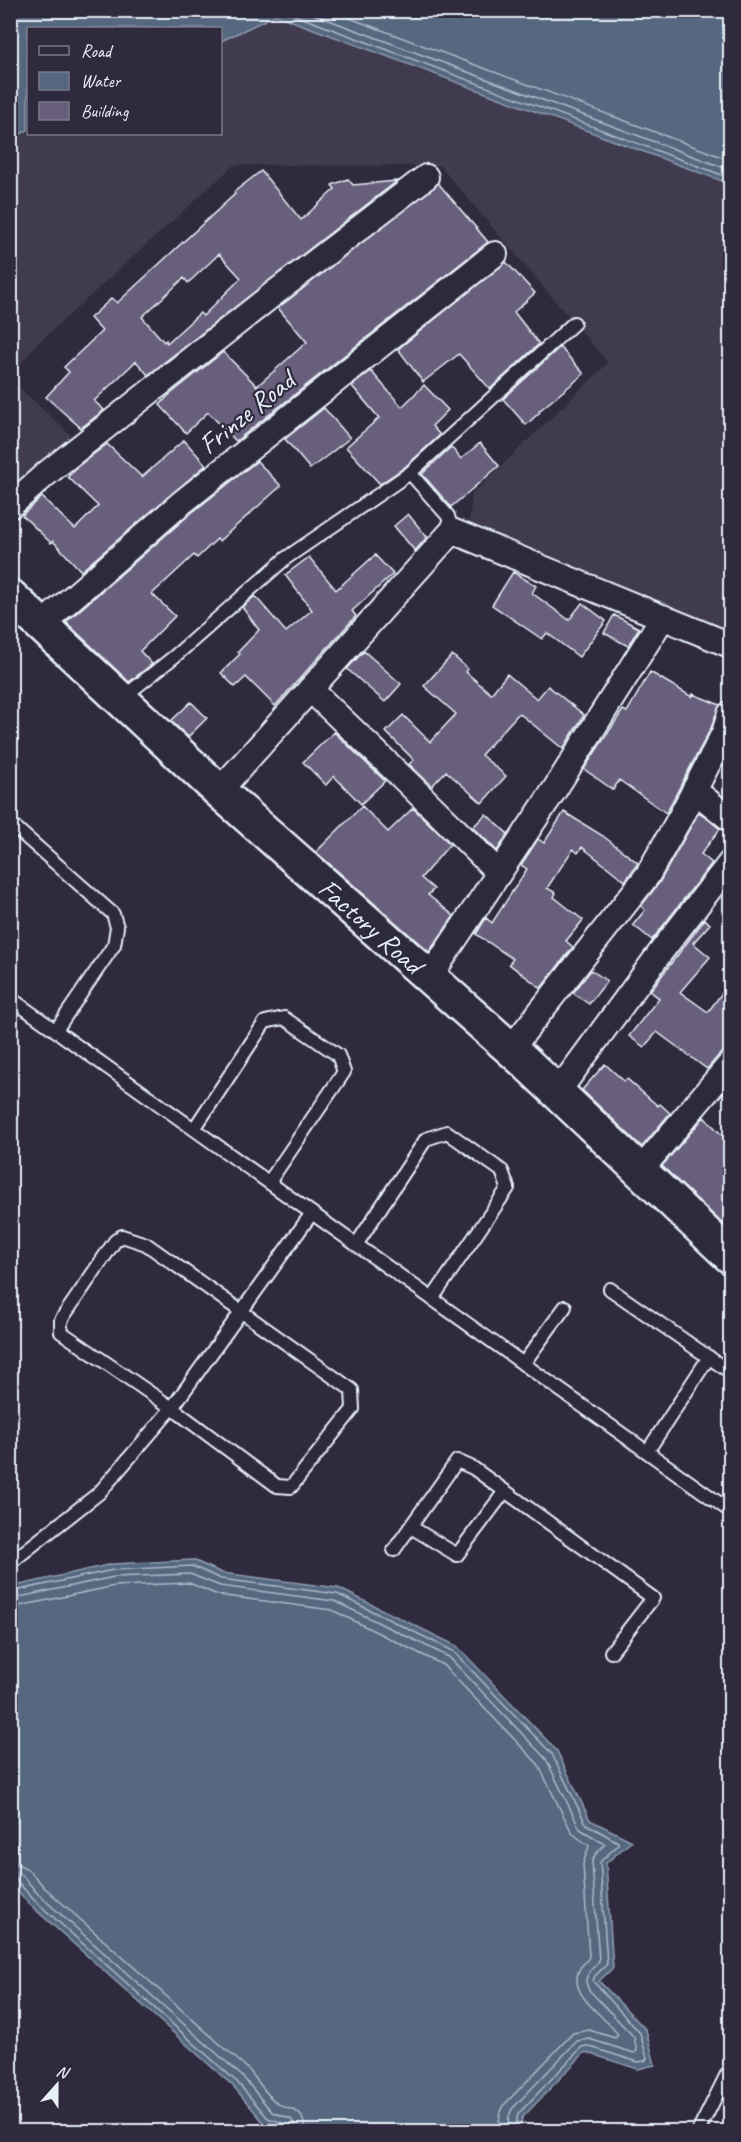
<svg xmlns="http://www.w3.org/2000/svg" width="741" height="2142" font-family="Caveat,sans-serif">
<rect width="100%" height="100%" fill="#2f2a3d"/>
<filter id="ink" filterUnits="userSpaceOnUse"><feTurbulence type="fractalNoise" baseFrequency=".0167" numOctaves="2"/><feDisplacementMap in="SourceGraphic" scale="12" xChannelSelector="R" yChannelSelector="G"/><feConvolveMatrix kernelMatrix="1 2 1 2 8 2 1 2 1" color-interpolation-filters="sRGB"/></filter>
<g filter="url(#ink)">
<path fill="#403a50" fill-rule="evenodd" d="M 11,11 L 730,11 L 730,634 L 516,542 L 469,524 L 472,494 L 608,363 L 440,166 L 234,165 L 34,347 L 11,376 ZM 28,28 L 220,28 L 220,134 L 28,134 Z
M 10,379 L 75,439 L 10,494 Z"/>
<path fill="#556780" stroke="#909eb0" stroke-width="1.5" d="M 10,11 L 730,11 L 730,184 L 276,15 L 221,41 L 220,28 L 28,28 L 28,130 L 11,139 Z
M 193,1560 L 222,1573 L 338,1588 L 457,1646 L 557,1751 L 590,1820 L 632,1841 L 606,1863 L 613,1968 L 599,1981 L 646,2030 L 655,2065 L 638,2069 L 585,2052 L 522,2118 L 520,2131 L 293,2131 L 265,2124 L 233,2086 L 28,1903 L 11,1883 L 11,1587 L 112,1564 Z"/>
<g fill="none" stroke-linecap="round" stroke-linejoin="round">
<path stroke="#adbac8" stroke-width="1.5" d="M 281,10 L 730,178
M 302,10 L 730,170
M 328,10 L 730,160
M 10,1592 L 113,1570 L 192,1566 L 221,1579 L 337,1594 L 453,1651 L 552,1754 L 586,1824 L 618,1842 L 618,1845 L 600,1862 L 607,1964 L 595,1976 L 593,1981 L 640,2033 L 647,2058 L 645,2061 L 638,2062 L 587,2046 L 582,2047 L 518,2114 L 514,2132
M 10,1599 L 114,1577 L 190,1574 L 220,1586 L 334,1601 L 449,1657 L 546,1759 L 580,1829 L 605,1844 L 595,1855 L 592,1862 L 599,1961 C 591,1971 581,1977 589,1990 L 634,2037 L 637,2051 L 634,2053 L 589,2039 L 577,2041 L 512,2109 L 509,2116 L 507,2132
M 10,1608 L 115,1586 L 189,1583 L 218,1595 L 332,1610 L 443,1665 L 538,1764 L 572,1833 L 589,1846 L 583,1864 L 589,1957 C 587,1961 583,1964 580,1968 C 565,1995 607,2016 618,2035 L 615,2038 L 589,2030 L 573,2033 L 504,2105 L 500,2114 L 498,2132
M 10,1863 C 27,1864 34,1876 45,1888 L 248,2069 C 257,2079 266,2095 277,2103 C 290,2113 304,2105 305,2132
M 10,1872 L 22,1875 L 38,1894 L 242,2076 L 272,2112 L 291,2119 L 295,2125 L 296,2132
M 10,1879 L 17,1881 L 33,1899 L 237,2082 L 268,2118 L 286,2124 L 289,2132"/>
</g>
<path fill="#675e7c" stroke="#e8f1f8" stroke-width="1.5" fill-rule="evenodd" d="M 261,171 L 301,220 L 335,189 L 332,185 L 348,179 L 353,185 L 397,181 L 148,375 L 136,361 L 94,401 L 104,410 L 81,428 L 46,397 L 69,372 L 64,367 L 102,331 L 90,318 L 112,298 L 117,303 L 235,194 L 234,192 ZM 219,254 L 241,278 L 203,316 L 200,313 L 167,343 L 166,340 L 164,342 L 142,317 L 184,278 L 188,283 Z
M 438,183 L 488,242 L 236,441 L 209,413 L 207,413 L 186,433 L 160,405 L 168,396 L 223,352 L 257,386 L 307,342 L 278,308 Z
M 506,262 L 535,293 L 514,312 L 539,344 L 490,389 L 459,354 L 423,382 L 398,349 Z
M 560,347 L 584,374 L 539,411 L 540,412 L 526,425 L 503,399 Z
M 371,371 L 402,407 L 424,385 L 448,410 L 432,426 L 440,435 L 405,467 L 380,484 L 346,447 L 379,418 L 352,386 Z
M 324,408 L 350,438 L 310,469 L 285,439 Z
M 184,440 L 206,465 L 81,571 L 53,541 L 51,543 L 22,515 L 42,497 L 75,529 L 98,506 L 68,477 L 77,467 L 107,444 L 142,477 Z
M 480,443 L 499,466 L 451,507 L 422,474 L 451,447 L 461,459 Z
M 257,461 L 281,486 L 219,541 L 217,539 L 197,558 L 194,555 L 152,594 L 175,616 L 140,651 L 152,664 L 129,682 L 66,622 L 189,515 Z
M 408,514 L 427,537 L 415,551 L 394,526 Z
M 375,555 L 393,574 L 352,611 L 356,616 L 275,706 L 246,677 L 235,687 L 221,673 L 240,654 L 238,652 L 259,630 L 242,607 L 255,596 L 286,632 L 312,610 L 285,575 L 309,557 L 336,590 Z
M 513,572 L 536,586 L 532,593 L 569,620 L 582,603 L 606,621 L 579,657 L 547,633 L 542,639 L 492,605 Z
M 614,615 L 639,628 L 628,646 L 604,633 Z
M 364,651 L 401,684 L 385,702 L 347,669 Z
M 452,655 L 468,669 L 466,672 L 491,694 L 507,674 L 537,699 L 548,686 L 584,715 L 563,749 L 519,713 L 481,755 L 506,776 L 482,803 L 446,771 L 432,786 L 409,764 L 414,760 L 386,732 L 403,715 L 430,742 L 456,714 L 424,686 Z
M 650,672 L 692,697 L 693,694 L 720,705 L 711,728 L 666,813 L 619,780 L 613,790 L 584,769 L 623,710 L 627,712 Z
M 191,702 L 207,718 L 188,737 L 171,721 Z
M 334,732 L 385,781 L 361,804 L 334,776 L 326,785 L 303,762 Z
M 362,806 L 388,832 L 413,808 L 450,844 L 421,878 L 434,889 L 428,895 L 454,916 L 429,952 L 316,852 Z
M 564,812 L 603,836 L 638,863 L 625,881 L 582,847 L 578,853 L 573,849 L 547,888 L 556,893 L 554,897 L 583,920 L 566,941 L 573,947 L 541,988 L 509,964 L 513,959 L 476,934 L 486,918 L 492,923 L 527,869 L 521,865 L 538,839 L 544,843 Z
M 699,812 L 720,829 L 701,854 L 712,863 L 652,940 L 633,925 L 645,910 L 641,906 L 659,883 Z
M 486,814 L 508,834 L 497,851 L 473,827 Z
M 705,919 L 710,924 L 693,943 L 710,957 L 680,992 L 708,1012 L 730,982 L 730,1050 L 720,1054 L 707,1069 L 657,1032 L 644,1047 L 629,1036 L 659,998 L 650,991 Z
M 591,970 L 607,981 L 589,1004 L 573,993 Z
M 605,1064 L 624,1081 L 627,1079 L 658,1106 L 660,1104 L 670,1113 L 642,1147 L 582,1090 Z
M 704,1117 L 730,1143 L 730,1231 L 662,1166 Z"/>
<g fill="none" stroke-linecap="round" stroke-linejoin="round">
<defs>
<path id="lane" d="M 410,473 L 448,516 L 452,531
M 121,699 L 175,656 L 286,558 L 410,473 L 574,323
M 10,823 L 113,914 L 117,927 L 114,945 L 56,1030
M 10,998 L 730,1511
M 194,1129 L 265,1022 L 284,1018 L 338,1055 L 344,1072 L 269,1182
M 122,1236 L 146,1244 L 352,1390 L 353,1409 L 291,1487 L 277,1486 L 172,1408 L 61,1332 L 61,1320 L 115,1241 Z
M 356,1245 L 426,1139 L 447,1132 L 502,1171 L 508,1188 L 432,1299
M 610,1289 L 730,1372
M 523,1364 L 565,1307
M 647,1452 L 709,1357
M 411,1527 L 457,1555 L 505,1491
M 394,1550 L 457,1461 L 473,1468 L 653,1598 L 611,1652
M 10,1563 L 99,1493 L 172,1408 L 312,1213
M 698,2132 L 730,2068"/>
<path id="street" d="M 10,506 L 46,474 L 272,295 L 426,177
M 41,625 L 180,504 L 495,254
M 310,689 L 407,782 L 499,873
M 694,790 L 730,819
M 219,791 L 452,531 L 730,645
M 429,978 L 555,789 L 663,617
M 510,1050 L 647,876 L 681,816 L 724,733 L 730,714
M 557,1093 L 663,949 L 730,863
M 639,1172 L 730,1064"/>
<g id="secondary">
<path id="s1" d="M 10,596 L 219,791 L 523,1060 L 730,1256"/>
</g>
</defs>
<use href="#lane" stroke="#e8f1f8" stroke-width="16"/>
<use href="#street" stroke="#e8f1f8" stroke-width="28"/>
<use href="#secondary" stroke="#e8f1f8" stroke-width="38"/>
<use href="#lane" stroke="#2f2a3d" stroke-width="12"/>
<use href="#street" stroke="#2f2a3d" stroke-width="24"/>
<use href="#secondary" stroke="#2f2a3d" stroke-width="33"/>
</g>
</g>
<g text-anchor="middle" stroke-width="4.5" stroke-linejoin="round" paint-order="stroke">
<g font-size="28" fill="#e8f1f8" stroke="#2f2a3d">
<text transform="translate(246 412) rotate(-39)" y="10">Frinze Road</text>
<text dy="10" stroke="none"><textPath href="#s1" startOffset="489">Factory Road</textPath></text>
</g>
</g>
<rect width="741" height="2142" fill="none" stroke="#2f2a3d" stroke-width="36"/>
<rect x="18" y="18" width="705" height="2106" fill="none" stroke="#e8f1f8" stroke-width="2" filter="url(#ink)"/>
<rect x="27" y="27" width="195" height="108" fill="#2f2a3d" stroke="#797a88" stroke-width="1.5"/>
<rect x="39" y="46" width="30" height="9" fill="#2f2a3d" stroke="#797a88" stroke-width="1.5"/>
<text x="81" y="57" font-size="18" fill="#e8f1f8">Road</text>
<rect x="39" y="72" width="30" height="18" fill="#556780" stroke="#797a88" stroke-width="1.5"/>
<text x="81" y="87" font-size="18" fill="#e8f1f8">Water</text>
<rect x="39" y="102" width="30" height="18" fill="#675e7c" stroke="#797a88" stroke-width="1.5"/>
<text x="81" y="117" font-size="18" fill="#e8f1f8">Building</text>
<g transform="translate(57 2085) rotate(21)" stroke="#2f2a3d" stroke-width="4.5" paint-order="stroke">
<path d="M0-4.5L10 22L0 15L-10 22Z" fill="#e8f1f8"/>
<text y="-9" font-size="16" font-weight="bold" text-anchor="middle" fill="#e8f1f8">N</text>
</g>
</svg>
